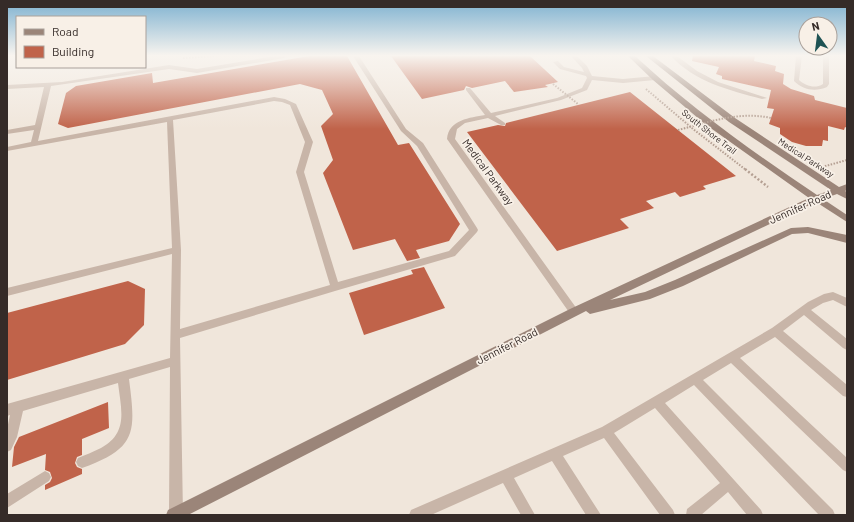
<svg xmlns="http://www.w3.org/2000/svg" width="854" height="522" font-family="Barlow,sans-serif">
<rect width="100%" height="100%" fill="#f0e6db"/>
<path fill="#c0634a" d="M 309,56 L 347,56 L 398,145 L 409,143 L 460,224 L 449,241 L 416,250 L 420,258 L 407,261 L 395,239 L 353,250 L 323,173 L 333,160 L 321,126 L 333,114 L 322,90 L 300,84 L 68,128 L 58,124 L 66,93 L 76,86 L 152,73 L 153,83 Z
M 391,56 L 530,56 L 558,82 L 545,85 L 548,87 L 514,92 L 505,81 L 472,88 L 466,86 L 464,90 L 422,99 Z
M 693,56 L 755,56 L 754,61 L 776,66 L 775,71 L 784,74 L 783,84 L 791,89 L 814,96 L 815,100 L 847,108 L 847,128 L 845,127 L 844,130 L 828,126 L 828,141 L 823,140 L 822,146 L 806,146 L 792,142 L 780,134 L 780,128 L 769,124 L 774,109 L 767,108 L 771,90 L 722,79 L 722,76 L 716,74 L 719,67 L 692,61 Z
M 630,92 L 736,176 L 703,186 L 706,189 L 680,197 L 675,192 L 646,201 L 654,208 L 620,219 L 629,228 L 557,251 L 467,132 L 498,125 L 505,126 L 506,123 Z
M 424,267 L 445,308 L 364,335 L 349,293 L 413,274 L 411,270 Z
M 128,281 L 145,289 L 144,325 L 125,344 L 7,380 L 7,313 Z
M 108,402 L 109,428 L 82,439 L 82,455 L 77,457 L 75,463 L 77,467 L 82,469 L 82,474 L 45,490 L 45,485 L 50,482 L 52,478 L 50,472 L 45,470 L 46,454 L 12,467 L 14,447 L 19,437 Z"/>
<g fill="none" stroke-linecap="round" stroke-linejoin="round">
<path stroke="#b49f92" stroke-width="2" stroke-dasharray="1.5 1.5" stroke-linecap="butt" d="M 183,58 L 214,56
M 646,89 L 693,129 L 746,170
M 822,167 L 847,160"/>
<path stroke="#b49f92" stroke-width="2.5" stroke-dasharray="2 2" stroke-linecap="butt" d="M 745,169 L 768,187"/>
<path fill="#c8b5a8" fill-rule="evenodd" d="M 275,56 L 287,56 L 284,58 L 197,73 L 169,69 L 51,86 L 38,141 L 274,97 L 285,99 L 296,104 L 313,142 L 304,172 L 338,282 L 449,251 L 469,230 L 417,146 L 401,131 L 353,56 L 359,56 L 406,129 L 423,143 L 477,228 L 478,230 L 477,232 L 455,256 L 335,291 L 180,338 L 183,515 L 169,515 L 170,367 L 129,379 C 136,433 137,448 82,468 L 78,466 L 76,462 L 78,458 C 85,455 93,452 101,448 C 129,433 121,409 118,383 L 23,411 L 17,437 L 11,450 L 7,452 L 7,429 L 10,415 L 7,416 L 7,404 L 170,358 L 172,254 L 7,296 L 7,288 L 172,248 L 167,122 L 7,151 L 7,147 L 31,142 L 34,130 L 7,134 L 7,130 L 35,125 L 44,87 L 7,89 L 7,85 L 62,82 L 169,65 L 197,69 ZM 274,101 L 282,102 L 290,105 L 305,142 L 296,172 L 330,285 L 180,329 L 181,250 L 173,120 Z
M 571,56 L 577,56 L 587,66 L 592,76 L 623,79 L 655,76 L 658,78 L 655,80 L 623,83 L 592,80 L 587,90 L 561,100 L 495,116 L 505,123 L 505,125 L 501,125 L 488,118 L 465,123 L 457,129 L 455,139 L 577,309 L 579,312 L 577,315 L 574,316 L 571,315 L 447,139 C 449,119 470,118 485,115 L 466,90 L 466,88 L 470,88 L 491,113 L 557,98 L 582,88 L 587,78 L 586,76 L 560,69 L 553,62 L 558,61 L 564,67 L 584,72 L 582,68 Z
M 671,56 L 677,56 L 697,71 L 718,82 L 767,98 L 762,99 C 729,90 695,82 671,56 Z
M 796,56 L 802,56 L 799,80 C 806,86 815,89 823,84 L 823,56 L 829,56 L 829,84 L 827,87 C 815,92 803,90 794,81 Z
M 833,292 L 847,298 L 847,307 L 833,300 L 823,303 L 811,310 L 847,339 L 847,350 L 843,348 L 804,315 L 783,331 L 847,385 L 847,397 L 843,396 L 775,337 L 740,358 L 847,458 L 847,472 L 843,470 L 731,363 L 703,380 L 833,510 L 835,515 L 819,515 L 694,385 L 665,403 L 761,510 L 763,515 L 747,515 L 728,492 L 701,515 L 686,515 L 687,509 L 720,483 L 655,408 L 614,433 L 673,510 L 675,515 L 660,515 L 604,438 L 563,456 L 601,515 L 586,515 L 552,461 L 514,478 L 535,515 L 521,515 L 503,483 L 431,515 L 409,515 L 411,510 L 602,427 L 772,328 L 808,302 L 824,294 Z
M 45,471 L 49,473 L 51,477 L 49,481 L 7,508 L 7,494 Z"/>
<path fill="#9b8579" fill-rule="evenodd" d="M 628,56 L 635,56 C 691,108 753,152 817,195 L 831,190 L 729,122 L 646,56 L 653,56 L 735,118 L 839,187 L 847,184 L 847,190 L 845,191 L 847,192 L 847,199 L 837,194 L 823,199 L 847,215 L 847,222 L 816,202 L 610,300 L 645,292 L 675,280 L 791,228 L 808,227 L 847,235 L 847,243 L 808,233 L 792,234 L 683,286 L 650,299 L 590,314 L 586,311 L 188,515 L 166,515 L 168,510 L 570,309 L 809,198 L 705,124 L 653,80 Z"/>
<path stroke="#b49f92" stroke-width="2" stroke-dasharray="1.5 1.5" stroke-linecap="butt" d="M 553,84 L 578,104
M 678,130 C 709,122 739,111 771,118"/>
</g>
<linearGradient id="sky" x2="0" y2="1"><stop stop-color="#7db1d0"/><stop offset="0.43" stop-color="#f8f4ef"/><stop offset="1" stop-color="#f8f4ef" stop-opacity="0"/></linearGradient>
<rect width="854" height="129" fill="url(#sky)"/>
<g text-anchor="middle" stroke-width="3.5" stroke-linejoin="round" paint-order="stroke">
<g font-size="9" fill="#352b28" stroke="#f8f0e7">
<text transform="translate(709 132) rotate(38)" y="3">South Shore Trail</text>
<text transform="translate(806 158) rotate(33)" y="3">Medical Parkway</text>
</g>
<g font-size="11" fill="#352b28" stroke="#f8f0e7">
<text transform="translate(488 172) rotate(54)" y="4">Medical Parkway</text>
<text transform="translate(800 207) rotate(-24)" y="4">Jennifer Road</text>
<text transform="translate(507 346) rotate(-27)" y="4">Jennifer Road</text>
</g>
</g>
<rect width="854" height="522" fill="none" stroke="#352b28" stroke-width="16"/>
<rect x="16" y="16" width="130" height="52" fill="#f8f0e7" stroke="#aaa19b"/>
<rect x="24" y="29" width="20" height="6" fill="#9b8579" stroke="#aaa19b"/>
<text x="52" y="36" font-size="12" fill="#352b28">Road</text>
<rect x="24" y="46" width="20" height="12" fill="#c0634a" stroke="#aaa19b"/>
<text x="52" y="56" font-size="12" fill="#352b28">Building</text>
<g transform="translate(818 36) rotate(346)"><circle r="19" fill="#f8f0e7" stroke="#aaa19b"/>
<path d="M0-3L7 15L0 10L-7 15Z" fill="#1f5354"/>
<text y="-6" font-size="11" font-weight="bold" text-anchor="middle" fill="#352b28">N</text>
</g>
</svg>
